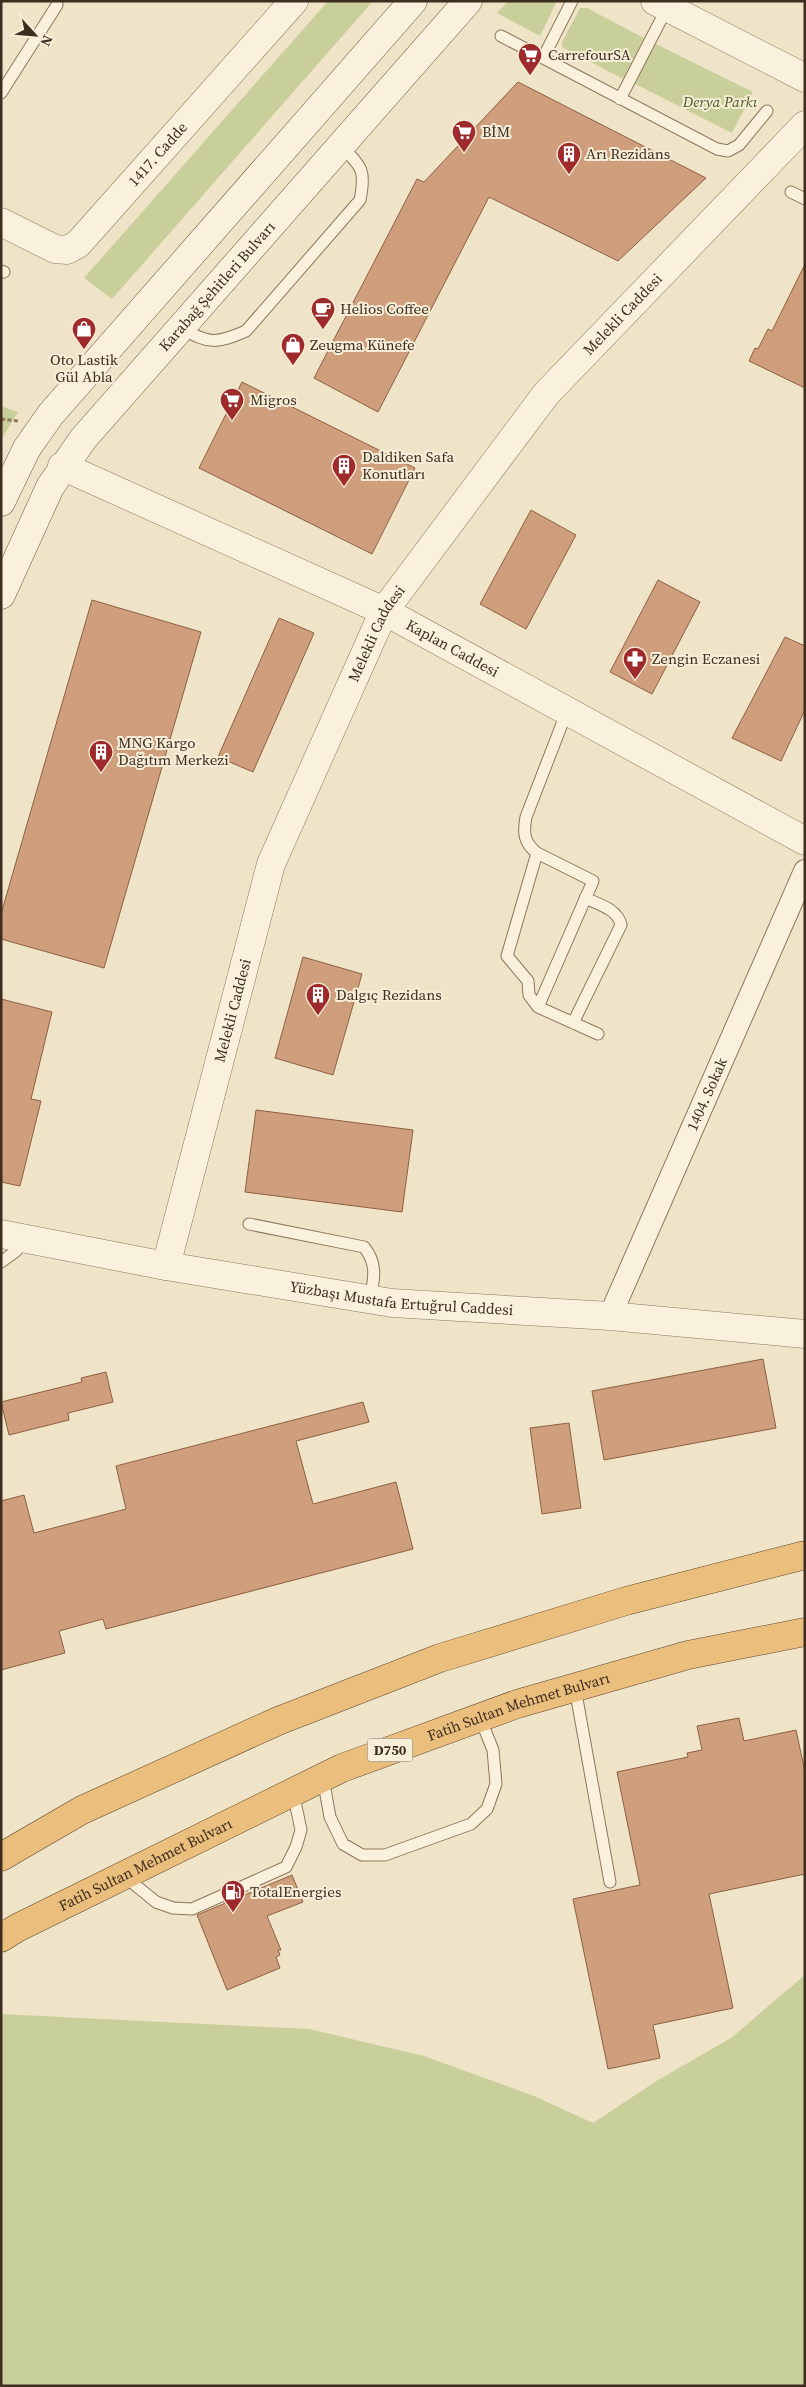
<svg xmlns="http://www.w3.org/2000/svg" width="806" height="2387" font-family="'Source Serif 4',serif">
<rect width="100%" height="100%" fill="#f0e4c8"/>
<path fill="#c9cf9b" d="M 328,1 L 373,1 L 112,299 L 84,278 Z
M 508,1 L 557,1 L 540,36 L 497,13 Z
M 580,8 L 587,8 L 644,38 L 623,79 L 562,47 L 562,42 Z
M 654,43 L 753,92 L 732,133 L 635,84 Z
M 1,406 L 18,412 L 1,440 Z
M 805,1975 L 805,2386 L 1,2386 L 1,2014 L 309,2029 L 424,2056 L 534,2096 L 593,2123 L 658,2080 L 731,2038 Z"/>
<path fill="#cf9f7d" stroke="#8d5f41" d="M 518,82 L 706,178 L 618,261 L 489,197 L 378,412 L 314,378 L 417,179 L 424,182 Z
M 805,264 L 805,388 L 749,361 L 755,348 L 758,349 L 768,329 L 772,331 Z
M 242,382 L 415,468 L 372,554 L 199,468 Z
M 531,510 L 576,535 L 526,629 L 480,604 Z
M 658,580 L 700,602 L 652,694 L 610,672 Z
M 92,600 L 201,632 L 104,968 L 1,939 L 1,914 Z
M 279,618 L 314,633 L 253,772 L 218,757 Z
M 785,637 L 805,646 L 805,710 L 781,761 L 732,738 Z
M 303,957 L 362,974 L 333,1075 L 275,1058 Z
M 1,999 L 52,1012 L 31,1099 L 41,1101 L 20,1186 L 1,1182 Z
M 256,1110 L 413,1130 L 402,1212 L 245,1192 Z
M 763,1359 L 776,1428 L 604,1460 L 592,1391 Z
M 106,1372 L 113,1402 L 68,1413 L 69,1420 L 9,1435 L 1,1402 L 82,1382 L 81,1378 Z
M 363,1402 L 369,1422 L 296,1441 L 313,1504 L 396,1482 L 413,1549 L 106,1629 L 103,1619 L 59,1631 L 65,1653 L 1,1670 L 1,1501 L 24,1495 L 34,1533 L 126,1509 L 116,1466 Z
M 569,1423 L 581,1508 L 542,1514 L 530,1428 Z
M 739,1718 L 744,1741 L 796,1730 L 805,1772 L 805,1874 L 709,1894 L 733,2008 L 653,2025 L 660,2058 L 608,2069 L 573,1899 L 640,1885 L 617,1772 L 688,1757 L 687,1753 L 702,1750 L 697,1726 Z
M 292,1875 L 303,1902 L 267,1916 L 281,1950 L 278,1950 L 280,1955 L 276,1957 L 280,1968 L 227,1990 L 197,1915 Z"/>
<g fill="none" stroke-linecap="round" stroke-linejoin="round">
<defs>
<path id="service" d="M 501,36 L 717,149 L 728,151 L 739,145 L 767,111
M 543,58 L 572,1
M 1,93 L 57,5
M 620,99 L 667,8
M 791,192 L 805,199
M 1,271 L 4,272
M 181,328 C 209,344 216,344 246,331 L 360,200 C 366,170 362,167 341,146
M 537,853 L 507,956 L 528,981 L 529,995 L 538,1007 L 598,1034
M 538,1007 L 593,881 L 537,853 C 524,843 523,833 526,817 L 567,711
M 573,1023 L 621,925 C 618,909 598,904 585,898
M 249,1224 L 364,1247 C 378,1264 374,1279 370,1300
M 1,1262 L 16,1251 L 26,1240
M 575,1688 L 610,1882
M 323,1778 L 330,1817 L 343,1844 L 362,1855 L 385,1855 L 471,1824 L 487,1809 L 496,1784 L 493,1750 L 480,1718
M 124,1876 L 156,1902 L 173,1908 L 192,1909 L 286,1867 L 296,1847 L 301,1830 L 293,1792"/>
<g id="minor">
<path id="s1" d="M 610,1316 L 805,871"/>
</g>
<g id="tertiary">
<path d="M 655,1 L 805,78"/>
<path id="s2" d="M 1,222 L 55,249 L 67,250 L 78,244 L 294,1"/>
<path id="s3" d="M 62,466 L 384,611 L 805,841"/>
<path id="s4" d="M 1,1234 L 166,1266 L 392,1303 L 610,1316 L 805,1334"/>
<path id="s5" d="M 166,1266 L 271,864 L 384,611 L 546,394 L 805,125"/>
</g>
<g id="secondary">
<path d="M 1,502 L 27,448 L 51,414 L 413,1"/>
<path id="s6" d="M 1,595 L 50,487 L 83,439 L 468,1"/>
</g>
<g id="trunk">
<path d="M 1,1857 L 82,1810 L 278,1721 L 440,1658 L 626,1601 L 805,1555"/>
<path id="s7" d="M 1,1938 L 17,1928 L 342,1768 L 517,1704 L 688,1655 L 805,1632"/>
</g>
</defs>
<use href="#service" stroke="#8d765c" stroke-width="13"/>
<use href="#minor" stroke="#8d765c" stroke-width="24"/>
<use href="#tertiary" stroke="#8d765c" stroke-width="29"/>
<use href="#secondary" stroke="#6f573f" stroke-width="29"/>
<use href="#trunk" stroke="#5b4430" stroke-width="29"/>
<path stroke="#8d765c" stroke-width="3" stroke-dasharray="4 2.5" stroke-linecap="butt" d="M 1,419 L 18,421"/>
<use href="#service" stroke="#faf1dc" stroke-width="11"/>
<use href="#minor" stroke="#faf1dc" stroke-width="22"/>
<use href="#tertiary" stroke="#faf1dc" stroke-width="28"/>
<use href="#secondary" stroke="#faf1dc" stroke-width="28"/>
<use href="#trunk" stroke="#eabe7c" stroke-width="28"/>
</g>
<defs>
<symbol id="supermarket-pin" viewBox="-11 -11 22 30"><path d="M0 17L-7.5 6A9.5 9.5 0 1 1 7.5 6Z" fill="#9e2a2b" stroke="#f7eed8"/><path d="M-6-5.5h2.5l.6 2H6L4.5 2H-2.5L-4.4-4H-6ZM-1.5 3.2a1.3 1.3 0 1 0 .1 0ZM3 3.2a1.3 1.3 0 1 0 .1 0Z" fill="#fff"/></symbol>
<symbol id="building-pin" viewBox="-11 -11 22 30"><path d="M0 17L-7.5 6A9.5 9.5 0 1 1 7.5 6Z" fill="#9e2a2b" stroke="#f7eed8"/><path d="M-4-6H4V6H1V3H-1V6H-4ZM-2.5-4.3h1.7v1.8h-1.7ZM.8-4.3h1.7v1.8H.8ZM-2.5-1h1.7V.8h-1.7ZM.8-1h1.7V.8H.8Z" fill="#fff"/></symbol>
<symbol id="cafe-pin" viewBox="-11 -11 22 30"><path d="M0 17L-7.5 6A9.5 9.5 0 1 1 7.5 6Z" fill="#9e2a2b" stroke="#f7eed8"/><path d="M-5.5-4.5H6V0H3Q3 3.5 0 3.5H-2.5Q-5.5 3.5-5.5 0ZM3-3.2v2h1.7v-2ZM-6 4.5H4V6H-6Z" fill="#fff"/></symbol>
<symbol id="shop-pin" viewBox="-11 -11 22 30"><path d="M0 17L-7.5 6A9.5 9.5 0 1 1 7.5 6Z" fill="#9e2a2b" stroke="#f7eed8"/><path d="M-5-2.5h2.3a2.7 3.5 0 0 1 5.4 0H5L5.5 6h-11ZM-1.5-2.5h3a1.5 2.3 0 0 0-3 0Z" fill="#fff"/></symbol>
<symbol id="pharmacy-pin" viewBox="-11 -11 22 30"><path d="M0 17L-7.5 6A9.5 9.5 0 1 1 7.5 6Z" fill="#9e2a2b" stroke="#f7eed8"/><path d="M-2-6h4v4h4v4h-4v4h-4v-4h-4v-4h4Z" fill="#fff"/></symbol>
<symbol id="fuel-pin" viewBox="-11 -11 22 30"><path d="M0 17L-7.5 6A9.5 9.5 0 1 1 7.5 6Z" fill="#9e2a2b" stroke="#f7eed8"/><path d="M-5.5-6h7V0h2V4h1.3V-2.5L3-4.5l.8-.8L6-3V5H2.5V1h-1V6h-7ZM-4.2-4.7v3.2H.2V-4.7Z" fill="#fff"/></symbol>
</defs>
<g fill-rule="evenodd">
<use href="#supermarket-pin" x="516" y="41" width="28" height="38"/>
<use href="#supermarket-pin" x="450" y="118" width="28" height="38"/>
<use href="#building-pin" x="555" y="140" width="28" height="38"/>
<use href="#cafe-pin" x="309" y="295" width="28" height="38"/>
<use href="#shop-pin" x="70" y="315" width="28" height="38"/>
<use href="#shop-pin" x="279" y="331" width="28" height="38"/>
<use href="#supermarket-pin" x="218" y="386" width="28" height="38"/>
<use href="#building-pin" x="330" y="452" width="28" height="38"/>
<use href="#pharmacy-pin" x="621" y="645" width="28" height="38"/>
<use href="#building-pin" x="87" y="738" width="28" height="38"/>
<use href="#building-pin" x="304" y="981" width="28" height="38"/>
<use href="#fuel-pin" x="219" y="1878" width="28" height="38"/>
</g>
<g text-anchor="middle" stroke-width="4" stroke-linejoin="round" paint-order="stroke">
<rect fill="#f7eed8" stroke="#756857" stroke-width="1" x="367.5" y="1738.5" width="45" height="23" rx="4"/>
<g font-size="14" font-weight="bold" fill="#3d2e20">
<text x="390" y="1755">D750</text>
</g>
<g font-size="15" fill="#3d2e20" stroke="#f7eed8" text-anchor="start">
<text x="548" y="60">CarrefourSA</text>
<text x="482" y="137">BİM</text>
<text x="586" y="159">Arı Rezidans</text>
<text x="340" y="314">Helios Coffee</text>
<text x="310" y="350">Zeugma Künefe</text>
<text x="84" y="365" text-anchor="middle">Oto Lastik<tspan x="84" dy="17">Gül Abla</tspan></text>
<text x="250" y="405">Migros</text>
<text x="362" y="462">Daldiken Safa<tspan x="362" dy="17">Konutları</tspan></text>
<text x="652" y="664">Zengin Eczanesi</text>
<text x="118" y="748">MNG Kargo<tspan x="118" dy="17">Dağıtım Merkezi</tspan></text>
<text x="336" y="1000">Dalgıç Rezidans</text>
<text x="250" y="1897">TotalEnergies</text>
</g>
<g font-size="15" font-style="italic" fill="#4d5a26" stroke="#f7eed8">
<text x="720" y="107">Derya Parkı</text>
</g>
<g font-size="15" fill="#3d2e20" stroke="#f7eed8">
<text dy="5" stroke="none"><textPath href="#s2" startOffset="205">1417. Cadde</textPath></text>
<text dy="5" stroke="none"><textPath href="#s6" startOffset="380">Karabağ Şehitleri Bulvarı</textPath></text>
<text dy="5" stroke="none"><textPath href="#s5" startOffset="1074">Melekli Caddesi</textPath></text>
<text dy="5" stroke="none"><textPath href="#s5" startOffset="669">Melekli Caddesi</textPath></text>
<text dy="5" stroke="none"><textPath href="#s3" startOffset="431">Kaplan Caddesi</textPath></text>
<text dy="5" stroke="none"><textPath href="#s5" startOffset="264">Melekli Caddesi</textPath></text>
<text dy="5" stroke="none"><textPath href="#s1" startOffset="242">1404. Sokak</textPath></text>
<text dy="5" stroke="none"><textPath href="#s4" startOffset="406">Yüzbaşı Mustafa Ertuğrul Caddesi</textPath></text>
<text dy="5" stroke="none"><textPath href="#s7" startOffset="568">Fatih Sultan Mehmet Bulvarı</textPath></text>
<text dy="5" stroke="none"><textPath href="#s7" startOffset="162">Fatih Sultan Mehmet Bulvarı</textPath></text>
</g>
</g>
<rect width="806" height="2387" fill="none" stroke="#3d2e20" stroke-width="5"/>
<g transform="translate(35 35) rotate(116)" stroke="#f7eed8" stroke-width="4" paint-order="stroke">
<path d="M0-4L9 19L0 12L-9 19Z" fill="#3d2e20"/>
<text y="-8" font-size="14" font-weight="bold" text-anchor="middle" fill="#3d2e20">N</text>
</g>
</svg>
